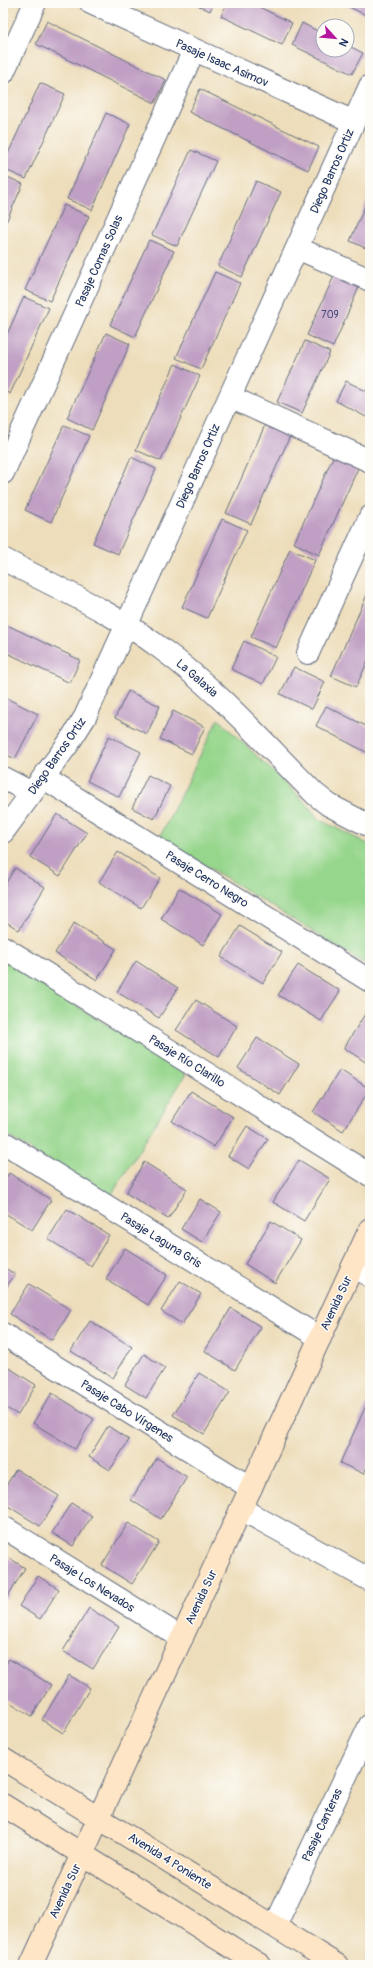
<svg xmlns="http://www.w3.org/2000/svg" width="373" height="1968" font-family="Pangolin,sans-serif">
<rect width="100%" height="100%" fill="#fdfcf7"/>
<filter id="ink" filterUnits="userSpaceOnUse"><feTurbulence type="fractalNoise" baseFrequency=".025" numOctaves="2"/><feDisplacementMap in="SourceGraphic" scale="8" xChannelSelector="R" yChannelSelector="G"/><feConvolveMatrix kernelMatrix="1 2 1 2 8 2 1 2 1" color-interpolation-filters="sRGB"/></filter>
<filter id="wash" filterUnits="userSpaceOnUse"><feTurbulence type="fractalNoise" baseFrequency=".012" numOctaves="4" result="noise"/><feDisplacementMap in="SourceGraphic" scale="16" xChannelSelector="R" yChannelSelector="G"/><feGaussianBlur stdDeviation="0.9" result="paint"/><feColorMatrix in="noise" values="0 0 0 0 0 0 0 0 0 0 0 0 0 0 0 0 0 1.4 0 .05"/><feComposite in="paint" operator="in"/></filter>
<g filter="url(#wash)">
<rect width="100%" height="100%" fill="#edddba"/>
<path fill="#96d68c" stroke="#588275" d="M 218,719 L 307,804 L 318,819 L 370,845 L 370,967 L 160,837 Z
M 3,960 L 186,1074 L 109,1199 L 3,1133 Z"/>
<g id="blocks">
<path fill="#c09fc4" d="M 193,3 L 214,3 L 210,11 Z
M 227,3 L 251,3 L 292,23 L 282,45 L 221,16 Z
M 341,3 L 370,3 L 370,17 Z
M 47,21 L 166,80 L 155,103 L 36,44 Z
M 302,23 L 323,34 L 323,50 L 347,50 L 347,45 L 363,53 L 352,74 L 292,45 Z
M 40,83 L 65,94 L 26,179 L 3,169 L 3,165 Z
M 200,89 L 319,147 L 308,170 L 189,112 Z
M 106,113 L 130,124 L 92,210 L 67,199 Z
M 191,150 L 216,161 L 177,246 L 152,235 Z
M 3,175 L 23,184 L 3,229 Z
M 256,181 L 281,192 L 242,277 L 218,266 Z
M 370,194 L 370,250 L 350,241 Z
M 64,205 L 89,216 L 50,301 L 25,290 Z
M 149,240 L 174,251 L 135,337 L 110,325 Z
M 215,272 L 240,283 L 201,369 L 176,358 Z
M 335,274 L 360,285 L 333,347 L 307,335 Z
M 24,297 L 49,308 L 10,394 L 3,390 L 3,343 Z
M 106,333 L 130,344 L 92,430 L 67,418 Z
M 305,341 L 330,352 L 302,413 L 277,402 Z
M 175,364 L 200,376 L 161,461 L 136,450 Z
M 346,381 L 370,393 L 370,419 L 336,401 Z
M 64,425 L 89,436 L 51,522 L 25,510 Z
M 265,425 L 290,436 L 251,524 L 226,513 Z
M 334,455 L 359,466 L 319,555 L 294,543 Z
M 131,457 L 156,469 L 118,554 L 93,543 Z
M 222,519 L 247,530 L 207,618 L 182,607 Z
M 290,549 L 315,560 L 276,648 L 251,637 Z
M 370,588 L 370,656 L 356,687 L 331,676 Z
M 3,623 L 80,660 L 70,683 L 3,651 Z
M 244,641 L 276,657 L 263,684 L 231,669 Z
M 294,667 L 325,682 L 312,709 L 280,694 Z
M 128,691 L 160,706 L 147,734 L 115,718 Z
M 6,698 L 38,714 L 15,759 L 3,753 L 3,704 Z
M 326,706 L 370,728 L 370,754 L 316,726 Z
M 173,711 L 205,727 L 192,754 L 160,739 Z
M 109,736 L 141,752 L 119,797 L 87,781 Z
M 148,775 L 170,786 L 154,819 L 132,808 Z
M 57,814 L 87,833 L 60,876 L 30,857 Z
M 118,852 L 160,878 L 141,908 L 99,882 Z
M 15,868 L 45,887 L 19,930 L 3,920 L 3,888 Z
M 179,888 L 222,914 L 203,945 L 161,919 Z
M 74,923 L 116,949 L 97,980 L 55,953 Z
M 240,926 L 282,952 L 263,983 L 221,957 Z
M 136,961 L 178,988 L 159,1018 L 117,992 Z
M 298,965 L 340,991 L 321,1021 L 278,995 Z
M 196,1000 L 237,1026 L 219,1057 L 176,1030 Z
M 370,1006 L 370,1065 L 344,1048 Z
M 257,1038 L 299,1064 L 280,1095 L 238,1068 Z
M 340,1070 L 370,1089 L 343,1131 L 313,1112 Z
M 191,1091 L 233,1117 L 214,1147 L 172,1121 Z
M 247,1126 L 268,1139 L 249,1169 L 228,1156 Z
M 299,1160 L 330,1179 L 304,1221 L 273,1202 Z
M 144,1162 L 187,1189 L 168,1219 L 126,1193 Z
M 9,1173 L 51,1200 L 32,1230 L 3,1212 L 3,1183 Z
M 200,1199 L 221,1212 L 202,1242 L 181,1229 Z
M 67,1209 L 109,1235 L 91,1266 L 48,1239 Z
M 271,1221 L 301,1240 L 275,1283 L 245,1264 Z
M 125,1248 L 167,1275 L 148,1305 L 106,1279 Z
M 3,1267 L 15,1274 L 3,1292 Z
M 180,1281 L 201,1294 L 182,1324 L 161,1311 Z
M 29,1284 L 71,1310 L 52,1340 L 10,1314 Z
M 231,1308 L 261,1327 L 235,1370 L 205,1351 Z
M 90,1321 L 132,1347 L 113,1378 L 71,1351 Z
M 144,1354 L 165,1368 L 146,1398 L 125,1385 Z
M 3,1364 L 36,1385 L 18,1415 L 3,1406 Z
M 199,1373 L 230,1392 L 204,1434 L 173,1415 Z
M 52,1393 L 94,1419 L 75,1449 L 33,1423 Z
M 370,1397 L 370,1460 L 364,1474 L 340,1463 Z
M 108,1426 L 129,1440 L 110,1470 L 89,1457 Z
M 157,1458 L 187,1477 L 161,1519 L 131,1500 Z
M 16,1469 L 59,1496 L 40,1526 L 3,1503 L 3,1491 Z
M 71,1503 L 92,1516 L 73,1546 L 52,1533 Z
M 128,1523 L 159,1542 L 132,1584 L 102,1565 Z
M 3,1554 L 25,1568 L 6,1599 L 3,1597 Z
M 38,1576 L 59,1589 L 40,1619 L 19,1606 Z
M 89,1608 L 119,1627 L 93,1669 L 63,1651 Z
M 9,1659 L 51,1685 L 32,1716 L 3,1698 L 3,1668 Z
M 69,1675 L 90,1688 L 63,1733 L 42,1720 Z"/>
</g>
</g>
<g filter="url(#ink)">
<use href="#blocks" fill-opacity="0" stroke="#646c7e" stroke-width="1"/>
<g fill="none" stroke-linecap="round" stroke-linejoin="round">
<defs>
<path id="street" d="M 91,3 L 354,122
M 3,73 L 35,3
M 297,248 L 370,280
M 230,397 L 370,461
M 3,473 L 194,50
M 3,559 C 55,587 111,611 159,647 C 217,689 264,743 315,794 L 329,805 L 370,826
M 308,653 L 370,517
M 3,778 L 32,793
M 44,778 L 370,981
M 3,832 L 68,744 L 85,717 L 370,86
M 3,947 L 370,1175
M 3,1142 L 320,1338
M 353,1266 L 370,1276
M 3,1334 L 251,1488
M 241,1509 L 370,1580
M 3,1527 L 182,1638
M 275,1926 L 370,1725"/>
<path id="secondary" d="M 3,1759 L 337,1965
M 3,1805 L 260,1965
M 31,1965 L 370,1229"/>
</defs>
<use href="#street" stroke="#646c7e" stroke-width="24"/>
<use href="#secondary" stroke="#646c7e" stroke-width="24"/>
<use href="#street" stroke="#fff" stroke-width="22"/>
<use href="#secondary" stroke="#fde5c5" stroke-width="22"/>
</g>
</g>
<g text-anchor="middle" stroke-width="3" stroke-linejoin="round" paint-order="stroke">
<g font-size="10" fill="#444b78">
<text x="330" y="318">709</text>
</g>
<g font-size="12" fill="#1b2f5e" stroke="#fdfcf7">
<text transform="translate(222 63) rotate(24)" y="4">Pasaje Isaac Asimov</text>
<text transform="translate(332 171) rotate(-66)" y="4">Diego Barros Ortiz</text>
<text transform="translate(99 261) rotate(-66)" y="4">Pasaje Comas Solas</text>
<text transform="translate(198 466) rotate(-66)" y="4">Diego Barros Ortiz</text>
<text transform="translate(197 678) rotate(41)" y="4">La Galaxia</text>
<text transform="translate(57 756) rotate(-55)" y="4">Diego Barros Ortiz</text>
<text transform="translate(207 879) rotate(32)" y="4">Pasaje Cerro Negro</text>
<text transform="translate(187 1061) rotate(32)" y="4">Pasaje Río Clarillo</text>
<text transform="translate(161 1240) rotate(32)" y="4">Pasaje Laguna Gris</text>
<text transform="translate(336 1303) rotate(-65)" y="4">Avenida Sur</text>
<text transform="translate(127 1411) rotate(32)" y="4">Pasaje Cabo Vírgenes</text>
<text transform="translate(92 1583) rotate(32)" y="4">Pasaje Los Nevados</text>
<text transform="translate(201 1597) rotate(-65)" y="4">Avenida Sur</text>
<text transform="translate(322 1825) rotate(-65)" y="4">Pasaje Canteras</text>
<text transform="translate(170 1861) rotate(32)" y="4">Avenida 4 Poniente</text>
<text transform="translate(65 1891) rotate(-65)" y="4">Avenida Sur</text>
</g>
</g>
<rect width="373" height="1968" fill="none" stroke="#fdfcf7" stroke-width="16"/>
<g transform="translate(335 38) rotate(117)"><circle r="19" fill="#fdfcf7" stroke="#a3aaba"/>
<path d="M0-3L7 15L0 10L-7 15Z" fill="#b5179e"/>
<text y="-6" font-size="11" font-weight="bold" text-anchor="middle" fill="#1b2f5e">N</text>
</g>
</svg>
